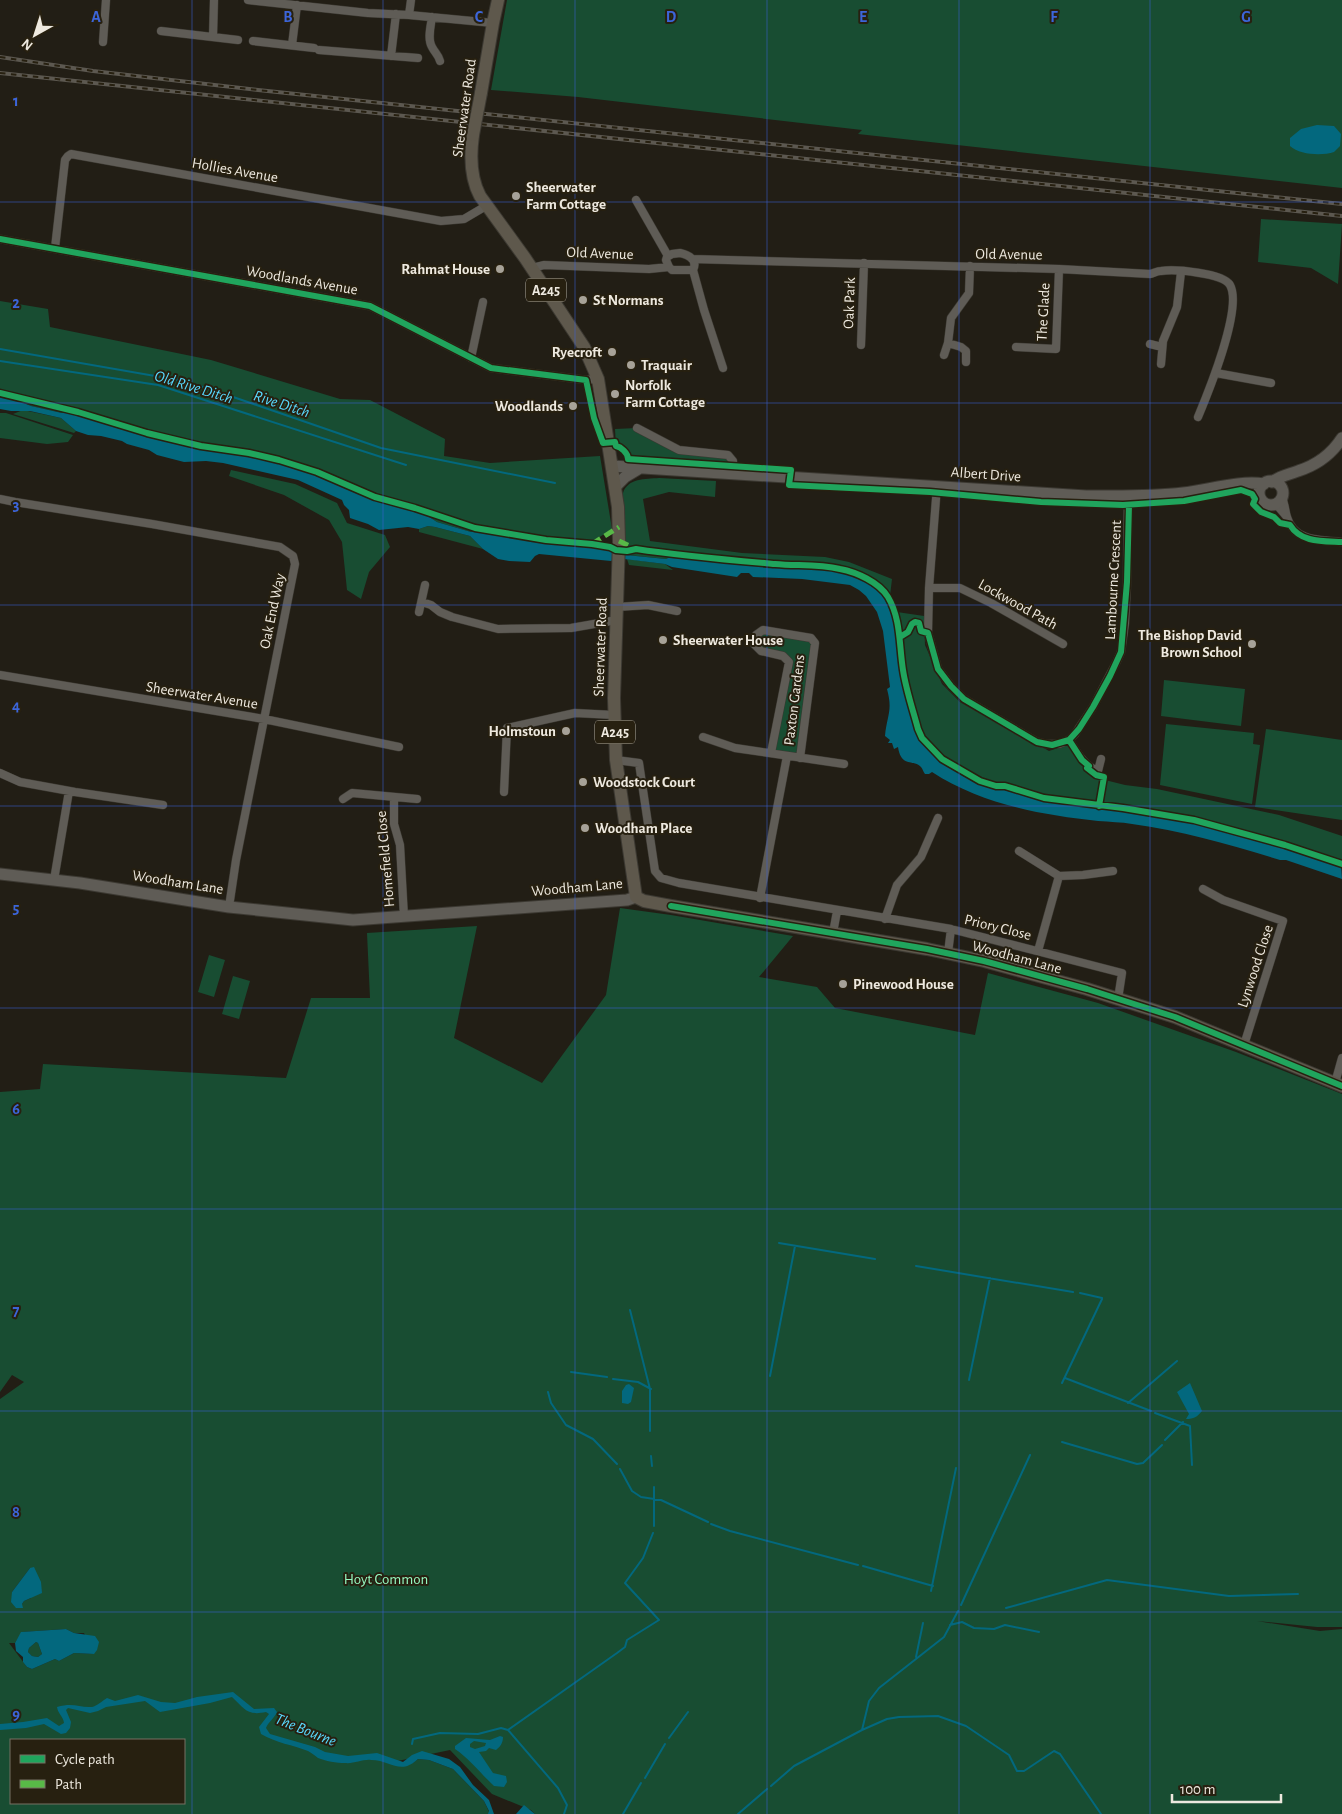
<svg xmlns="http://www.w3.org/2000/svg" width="1342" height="1814" font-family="'Alegreya Sans',sans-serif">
<rect width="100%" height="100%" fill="#221e15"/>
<path fill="#184d32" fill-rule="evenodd" d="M 507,0 L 1342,0 L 1342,188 L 858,134 L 862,130 L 578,97 L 491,90 Z
M 1261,219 L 1342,224 L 1338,284 L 1311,268 L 1258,262 Z
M 0,301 L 48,309 L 50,327 L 211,360 L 340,399 L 370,400 L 445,439 L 444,456 L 490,463 L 600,456 L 612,529 L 592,542 L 545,538 L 476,526 L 476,530 L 471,532 L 437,522 L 423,513 L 424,509 L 375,494 L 318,470 L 278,457 L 250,451 L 201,445 L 147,431 L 79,410 L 77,413 L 62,413 L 31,406 L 10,397 L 9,393 L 0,392 Z
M 23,410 L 61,418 L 76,431 L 74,433 L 13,414 Z
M 0,413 L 6,413 L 73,435 L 68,442 L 47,444 L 0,438 Z
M 637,428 L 669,445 L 722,454 L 729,460 L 728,466 L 628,459 C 628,453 621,447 616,446 L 615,429 Z
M 231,470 L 295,484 L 337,503 L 347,523 L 385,535 L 390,547 L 369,572 L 361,599 L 347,590 L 342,542 L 329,520 L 284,495 L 229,476 Z
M 659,478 L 716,481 L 715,497 L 669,492 L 643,499 L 650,541 L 742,553 L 825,557 L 849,562 L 892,579 L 890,596 L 874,582 L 858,573 L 840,567 L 671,552 L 672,556 L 666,559 L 627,555 L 623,535 L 623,493 C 628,478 645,479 659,478 Z
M 428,526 L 435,527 L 470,536 L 483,549 L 419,532 L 419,529 Z
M 627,559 L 665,564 L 673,570 L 629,565 Z
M 897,612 L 924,616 L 925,645 L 942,684 L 960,702 L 1049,751 L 1067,745 L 1101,779 L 1097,804 L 1045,796 L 1008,784 L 995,783 L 982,779 L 943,758 L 924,738 L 921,731 L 905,673 L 903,644 Z
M 763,630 L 815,643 L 800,758 L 771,753 L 789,662 L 761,651 L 754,644 Z
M 1164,680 L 1245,689 L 1241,726 L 1161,716 Z
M 1166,724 L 1254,733 L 1253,744 L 1260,745 L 1252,804 L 1160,785 Z
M 1266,729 L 1342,740 L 1342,820 L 1255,807 Z
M 1105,780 L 1125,785 L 1157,789 L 1279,815 L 1342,836 L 1342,863 C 1268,833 1180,811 1101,804 Z
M 620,908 L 671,915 L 793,936 L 759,977 L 817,987 L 835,1008 L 975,1035 L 988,973 L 1098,1003 L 1236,1052 L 1342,1094 L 1342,1627 L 1317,1627 L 1257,1621 L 1320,1631 L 1342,1629 L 1342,1814 L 535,1814 L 531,1810 L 492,1794 L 450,1750 L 388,1763 L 413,1763 L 418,1759 L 429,1760 L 453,1769 L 484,1801 L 490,1814 L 0,1814 L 0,1399 L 24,1382 L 12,1375 L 0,1392 L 0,1092 L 40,1089 L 43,1064 L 286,1078 L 311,998 L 370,998 L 367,933 L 477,926 L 454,1038 L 542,1083 L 606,995 ZM 30,1568 L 31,1598 L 24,1601 L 22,1604 L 12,1592 ZM 66,1629 L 74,1633 L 84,1633 L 94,1654 L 74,1653 L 59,1661 L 55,1659 L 32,1669 L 27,1667 L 9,1643 L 15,1643 L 22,1632 ZM 11,1740 L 184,1740 L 184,1803 L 11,1803 Z
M 209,955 L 225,960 L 214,997 L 198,992 Z
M 233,976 L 250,981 L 239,1019 L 222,1014 Z
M 36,1642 L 38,1643 L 42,1654 L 38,1657 L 32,1656 L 28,1652 L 29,1648 Z"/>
<path fill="#03687e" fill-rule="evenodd" d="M 1317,125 L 1334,126 L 1341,134 L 1340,146 L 1334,152 C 1322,156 1300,155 1290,146 L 1290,138 L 1301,129 Z
M 0,396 L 10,397 L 31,406 L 62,413 L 77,413 L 149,435 L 186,444 L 285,463 L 317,473 L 375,498 L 420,511 L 437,522 L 471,532 L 476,530 L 545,541 L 610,548 L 616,554 L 666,559 L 672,556 L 742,564 L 741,565 L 753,565 L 823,568 L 848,572 L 858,575 L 873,586 L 885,597 L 895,625 L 904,684 L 917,730 L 923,741 L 930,749 L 941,761 L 963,776 L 993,787 L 1038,799 L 1085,807 L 1140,812 L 1193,821 L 1300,851 L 1341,865 L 1342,879 L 1286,860 L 1280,860 C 1231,845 1183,831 1132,824 C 1121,822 1110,822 1098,821 C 1041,815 981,804 932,772 L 929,774 L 925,774 C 923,772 923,769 921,767 C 914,759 901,768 898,747 L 894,749 L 892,743 L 888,743 L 890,740 L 885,736 C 887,715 893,711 887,689 L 890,687 L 883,631 L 877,612 L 866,596 L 859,590 L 850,585 L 802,579 L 753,577 L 749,573 L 741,573 L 737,577 L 672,567 L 665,564 L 616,558 L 611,561 L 539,554 L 535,556 L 530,562 L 509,561 L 498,559 L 483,549 L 470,536 L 435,527 L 428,526 L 419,529 L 408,527 L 379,530 L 368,524 L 350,518 L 349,510 L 344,505 L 342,500 L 298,480 L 223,463 L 206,461 L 184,462 L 157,455 L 149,450 L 127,444 L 122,441 L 101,436 L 88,435 L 76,431 L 61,418 L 30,411 L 11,411 L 0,409 Z
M 1190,1383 L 1202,1411 C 1197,1417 1194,1419 1186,1419 L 1189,1414 L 1177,1392 Z
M 629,1384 L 634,1388 L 631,1402 L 628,1404 L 622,1403 L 622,1391 L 626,1385 Z
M 34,1567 L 41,1582 L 42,1593 L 24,1601 L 22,1604 L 23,1608 L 16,1608 L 11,1602 L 12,1592 L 30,1568 Z
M 66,1629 L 74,1633 L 95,1636 L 99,1642 L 97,1650 L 94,1654 L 74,1653 L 59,1661 L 55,1659 L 32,1669 L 27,1667 L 23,1662 L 23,1657 L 16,1651 L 15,1643 L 21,1632 ZM 36,1642 L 38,1643 L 42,1654 L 38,1657 L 32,1656 L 28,1652 L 29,1648 Z
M 233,1692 L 254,1709 L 274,1708 L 277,1712 C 274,1719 268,1722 266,1728 L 270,1734 L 315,1747 L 325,1752 L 348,1756 L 377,1753 L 403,1762 L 412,1755 L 422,1751 L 449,1759 L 460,1767 L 473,1785 L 489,1800 L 494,1814 L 488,1814 L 489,1811 L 484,1801 L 453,1769 L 429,1760 L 418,1759 C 400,1776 391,1760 371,1760 C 363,1759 354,1764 345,1763 C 337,1763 325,1761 318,1758 C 315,1756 312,1753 308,1751 C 293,1745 276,1743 261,1734 L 259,1727 L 269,1714 L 266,1712 C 247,1716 245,1709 232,1697 L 210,1703 L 160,1712 L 145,1701 L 106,1707 L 98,1711 L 90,1713 L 68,1708 L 66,1710 L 71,1722 L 70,1728 L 66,1733 L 61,1734 L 44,1724 L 26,1728 L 0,1730 L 0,1724 L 23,1722 L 47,1718 L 59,1726 L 64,1723 C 63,1716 58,1714 57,1707 C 74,1702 79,1708 92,1707 C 97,1706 102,1701 107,1698 L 115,1701 L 138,1695 L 161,1702 L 175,1703 L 197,1697 Z
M 500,1736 L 503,1737 C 503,1743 500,1747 496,1750 L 489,1748 L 486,1751 L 479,1752 L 493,1773 L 506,1776 L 507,1782 L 504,1787 L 494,1786 C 481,1774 470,1759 455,1749 L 455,1746 L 466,1738 L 490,1740 ZM 474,1741 L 486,1743 L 485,1746 L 475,1749 L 470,1747 L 470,1744 Z
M 524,1805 L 535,1814 L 516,1814 Z"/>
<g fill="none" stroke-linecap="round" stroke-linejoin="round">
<path stroke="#03687e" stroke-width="2" d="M 0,349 L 178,380 L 210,389 L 381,448 L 555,483
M 0,361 L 158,385 L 406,465
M 779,1243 L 875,1259
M 916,1266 L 1073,1292
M 1080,1293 L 1102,1298
M 630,1310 L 650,1389 L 650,1431
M 571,1372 L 607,1377
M 770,1376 L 795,1246
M 1065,1378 L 1151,1411
M 613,1379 L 638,1382 L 651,1389
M 969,1380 L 990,1278
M 1062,1383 L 1102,1299
M 548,1392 L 551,1403 L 566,1425 L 593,1439 L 617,1464
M 1128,1403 L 1177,1361
M 1155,1413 L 1190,1426 L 1192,1465
M 1165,1440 L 1183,1422
M 1062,1442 L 1137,1464 L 1143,1463 L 1162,1445
M 651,1456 L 652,1466
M 620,1469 L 632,1491 L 641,1497 L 661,1500 L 708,1522
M 654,1487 L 654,1526
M 711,1524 L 730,1531 L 858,1565
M 863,1566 L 933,1586
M 931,1591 L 956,1468
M 961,1605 L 1030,1455
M 1006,1608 L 1107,1580 L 1229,1596 L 1298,1594
M 950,1625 L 962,1622 L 974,1628 L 994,1629 L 1005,1625 L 1039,1632
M 916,1657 L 923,1623
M 508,1730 L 617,1653 L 625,1647 L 627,1640 L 659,1620 L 625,1583 L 643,1558 L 653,1533
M 862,1730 L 869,1701 L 879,1688 L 944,1637 L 958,1611
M 669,1738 L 688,1712
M 412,1744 L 413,1739 L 440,1733 L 478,1734 L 501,1728 L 508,1730 L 558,1788 L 567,1805 L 564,1814
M 645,1778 L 665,1744
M 771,1786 L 794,1766 L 862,1730 L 887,1719 L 899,1717 L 938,1716 L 966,1726 L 1009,1755 L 1017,1771 L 1024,1771 L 1054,1751 L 1060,1754 L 1101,1814
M 623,1814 L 641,1783
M 738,1814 L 767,1789"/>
<defs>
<path id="street" d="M 248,0 L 368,13 L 409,15 L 493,23
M 409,15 L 411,0
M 432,17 C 431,25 427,39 432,47 C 435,53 438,54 440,61
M 161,31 L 238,40
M 213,37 L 214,0
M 253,41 L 314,48
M 103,42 L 106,0
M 292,45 L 297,5
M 319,50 L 418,58
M 391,56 L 396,14
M 636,200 L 668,256
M 0,239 L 370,306 L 491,368 L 586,380 L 598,379
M 55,248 L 65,160 L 68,156 L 71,154 L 441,221 L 464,219 L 486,206
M 680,253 C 689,255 698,260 693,270 L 672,270 L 669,267 L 666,260 L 667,257 L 672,254 Z
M 692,259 L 1059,269 L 1150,274 C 1154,273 1157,271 1161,271 C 1175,269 1223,273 1230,285 C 1243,308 1208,393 1198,417
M 532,268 L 544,265 L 649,269 L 669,267
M 693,270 L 704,310 L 723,368
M 948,343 L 951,318 L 969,293 L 970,266
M 1150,344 L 1162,347
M 861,345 L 864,263
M 1016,347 L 1056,349 L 1059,269
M 944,355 L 948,343 L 961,347 L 966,351 L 966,362
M 471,358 L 483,302
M 1161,364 L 1163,341 L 1177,307 L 1181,272
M 1216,373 L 1271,383
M 637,428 L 679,450 L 728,455 L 733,461 L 734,475
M 937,486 L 929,588 L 928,633 L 938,669 L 951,686 L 964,699 L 1037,742 L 1046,744 L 1059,744 L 1069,740 L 1075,734 L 1093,707 L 1116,663 L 1121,652 L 1125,623 L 1127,582 L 1128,497
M 1282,498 C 1285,504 1285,511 1287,517 C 1294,542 1321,540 1342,542
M 0,499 L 15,502 L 152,524 L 280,547 L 293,556 L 295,564 L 236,860 L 229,907
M 1276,504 L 1287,517
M 929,588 L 960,588 L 991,603 L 1063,644
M 422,602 L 431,605 L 440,612 L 452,617 L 498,629 L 571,628 L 617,620
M 617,607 L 648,605 L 677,611
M 419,612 L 425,585
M 0,675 L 264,719 L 399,747
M 703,737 L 735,748 L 844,764
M 1069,740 C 1077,752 1084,766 1098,771 L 1101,759
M 771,753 L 789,662 L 783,656 L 761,651 L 754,644 L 756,635 L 763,630 L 811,638 L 815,643 L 800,758
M 616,760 L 639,763 L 655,871 L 661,878 L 679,883 L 951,929 L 1122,973 L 1118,999
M 0,773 L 20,782 L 75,792 L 163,805
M 504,792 L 507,728 L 575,713 L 614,715
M 394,798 L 394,824 L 400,845 L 404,917
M 343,799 L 352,793 L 417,799
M 1019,851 L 1059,876 L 1083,875 L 1113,871
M 54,880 L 69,791
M 1203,889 L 1223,900 L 1283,921 L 1244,1045
M 760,898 L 787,756
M 885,919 L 897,885 L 921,857 L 938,818
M 833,933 L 837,911
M 1038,951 L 1059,876
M 948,953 L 951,929
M 1335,1083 L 1342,1058"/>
<path id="secondary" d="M 612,466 L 1086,496 C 1118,496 1151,497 1183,493 C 1209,490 1240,480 1264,484
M1259 493a12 12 0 1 1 24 0a12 12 0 1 1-24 0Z
M 1272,482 C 1282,475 1288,475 1298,471 C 1317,465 1331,455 1342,438
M 615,487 L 625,477 L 640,468
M 0,874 L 80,883 L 229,907 L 353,920 L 627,900 L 636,897"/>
<path id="primary" d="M 481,93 L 493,23 L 498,0
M 473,135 C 470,156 470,177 480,196 L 525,258 L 584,347 L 598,379 L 618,507 L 619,541 L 614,698 L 616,760 L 636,897 L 644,901 L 671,906 L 927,949 L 984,961 L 1087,989 L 1175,1017 L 1342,1086"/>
</defs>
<use href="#street" stroke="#3c3932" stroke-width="9"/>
<use href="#secondary" stroke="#3c3932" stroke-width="13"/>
<use href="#primary" stroke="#3c3932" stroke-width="14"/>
<use href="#street" stroke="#5f5c56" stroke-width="8"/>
<use href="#secondary" stroke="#5f5c56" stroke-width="11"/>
<use href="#primary" stroke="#5e584c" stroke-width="12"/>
<defs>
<path id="rail" d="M 0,57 L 93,71 L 258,90 L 1342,204
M 0,73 L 1342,216"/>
</defs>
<use href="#rail" stroke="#5c5850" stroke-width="4"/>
<use href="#rail" stroke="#272010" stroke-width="2" stroke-dasharray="5.5" stroke-linecap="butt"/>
<defs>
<path id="primary-bridge" d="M 473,135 L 481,93"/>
</defs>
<use href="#primary-bridge" stroke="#3c3932" stroke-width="14" stroke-linecap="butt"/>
<use href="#primary-bridge" stroke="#5e584c" stroke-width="12"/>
<path stroke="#58b947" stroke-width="5" stroke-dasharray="10 5" stroke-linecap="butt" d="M 619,541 L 636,549
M 592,544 L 619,527"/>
<defs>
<path id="cycleway" d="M 0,239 L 370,306 L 491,368 L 586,380 L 594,418 L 603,443 L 615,442 L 616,446 C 621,447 628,453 628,459 L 791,470 L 789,485 L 930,492 L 1041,502 L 1123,505 L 1184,501 L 1241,490 L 1252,494 L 1255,499 L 1253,504 L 1261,512 L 1274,517 L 1280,523 L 1290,525 C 1301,543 1323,541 1342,542
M 0,393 L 78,412 L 147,433 L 201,446 L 249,453 L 279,460 L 317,472 L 375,497 L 415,508 L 475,528 L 546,540 L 592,544 L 610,547 L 616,550 L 627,551 L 636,549 C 682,556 729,560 775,564 C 797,566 818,564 840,569 C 856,572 879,582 888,597 C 901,619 899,645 903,670 C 906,690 913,710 918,729 L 922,738 L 942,759 L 980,781 L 996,786 L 1005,786 L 1044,798 L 1123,808 L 1194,820 L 1285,845 L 1342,864
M 900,637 L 908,632 L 912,624 L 915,622 L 919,623 L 921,631 L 928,633 L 938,669 L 951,686 L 964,699 L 1037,742 L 1052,745 L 1069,740 L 1079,729 L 1093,707 L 1110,676 L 1121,652 L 1127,582 L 1129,505
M 1069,740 L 1082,760 L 1089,766 L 1087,768 L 1096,775 L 1104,777 L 1099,806
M 671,906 L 927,949 L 984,961 L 1087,989 L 1175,1017 L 1342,1086"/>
</defs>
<use href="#cycleway" stroke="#272010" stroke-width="9"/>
<use href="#cycleway" stroke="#20a55d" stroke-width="6"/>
</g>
<path fill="none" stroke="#3c65d9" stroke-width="1" stroke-opacity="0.55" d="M 192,0 L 192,1814M 383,0 L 383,1814M 575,0 L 575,1814M 767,0 L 767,1814M 959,0 L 959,1814M 1150,0 L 1150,1814M 0,202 L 1342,202M 0,403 L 1342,403M 0,605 L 1342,605M 0,806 L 1342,806M 0,1008 L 1342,1008M 0,1209 L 1342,1209M 0,1411 L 1342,1411M 0,1612 L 1342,1612"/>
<g fill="#a7a298" stroke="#272010" stroke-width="2">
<circle cx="516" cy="196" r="5"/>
<circle cx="500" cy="269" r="5"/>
<circle cx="583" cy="300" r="5"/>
<circle cx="612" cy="352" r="5"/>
<circle cx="631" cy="365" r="5"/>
<circle cx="615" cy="394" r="5"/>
<circle cx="573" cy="406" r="5"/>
<circle cx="663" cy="640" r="5"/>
<circle cx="1252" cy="644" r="5"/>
<circle cx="566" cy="731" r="5"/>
<circle cx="583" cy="782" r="5"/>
<circle cx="585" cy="828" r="5"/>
<circle cx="843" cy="984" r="5"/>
</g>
<g text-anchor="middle" stroke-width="4" stroke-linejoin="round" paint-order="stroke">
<g fill="#272010" stroke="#b2ada1" stroke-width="1">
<rect x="526" y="278.5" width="40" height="23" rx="4"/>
<rect x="595" y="720.5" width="40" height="23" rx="4"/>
</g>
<g font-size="14" font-weight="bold" fill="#eee9df">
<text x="546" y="295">A245</text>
<text x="615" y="737">A245</text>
</g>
<g font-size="15" fill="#eee9df" stroke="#272010">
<text transform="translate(464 108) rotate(-82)" y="5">Sheerwater Road</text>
<text transform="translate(235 170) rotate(10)" y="5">Hollies Avenue</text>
<text transform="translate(600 253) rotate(2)" y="5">Old Avenue</text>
<text transform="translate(1009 254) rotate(1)" y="5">Old Avenue</text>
<text transform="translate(302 280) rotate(10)" y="5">Woodlands Avenue</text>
<text transform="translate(849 303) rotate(-88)" y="5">Oak Park</text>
<text transform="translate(1043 312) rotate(-87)" y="5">The Glade</text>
<text transform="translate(986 474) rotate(4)" y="5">Albert Drive</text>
<text transform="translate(1113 580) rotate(-87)" y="5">Lambourne Crescent</text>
<text transform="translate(1018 604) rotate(29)" y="5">Lockwood Path</text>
<text transform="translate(272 611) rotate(-78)" y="5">Oak End Way</text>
<text transform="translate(600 647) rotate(-88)" y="5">Sheerwater Road</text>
<text transform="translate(202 695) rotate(9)" y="5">Sheerwater Avenue</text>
<text transform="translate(794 700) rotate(-83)" y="5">Paxton Gardens</text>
<text transform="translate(385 859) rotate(-95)" y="5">Homefield Close</text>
<text transform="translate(178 882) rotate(9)" y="5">Woodham Lane</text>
<text transform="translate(577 887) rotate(-5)" y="5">Woodham Lane</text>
<text transform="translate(998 927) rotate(14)" y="5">Priory Close</text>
<text transform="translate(1017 957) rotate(15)" y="5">Woodham Lane</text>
<text transform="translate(1255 966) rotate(-72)" y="5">Lynwood Close</text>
</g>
<g font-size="15" font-weight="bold" fill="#eee9df" stroke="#272010" text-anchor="start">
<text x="526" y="192">Sheerwater<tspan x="526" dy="17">Farm Cottage</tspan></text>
<text x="490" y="274" text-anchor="end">Rahmat House</text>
<text x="593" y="305">St Normans</text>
<text x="602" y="357" text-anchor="end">Ryecroft</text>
<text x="641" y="370">Traquair</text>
<text x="625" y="390">Norfolk<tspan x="625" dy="17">Farm Cottage</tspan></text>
<text x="563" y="411" text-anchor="end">Woodlands</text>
<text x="1242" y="640" text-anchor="end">The Bishop David<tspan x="1242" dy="17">Brown School</tspan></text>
<text x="673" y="645">Sheerwater House</text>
<text x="556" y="736" text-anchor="end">Holmstoun</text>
<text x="593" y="787">Woodstock Court</text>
<text x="595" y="833">Woodham Place</text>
<text x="853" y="989">Pinewood House</text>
</g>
<g font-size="15" fill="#95f9c1" stroke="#272010">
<text x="386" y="1584">Hoyt Common</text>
</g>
<g font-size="16" font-style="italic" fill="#58d8fd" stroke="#272010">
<text transform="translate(194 386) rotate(17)" y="6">Old Rive Ditch</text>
<text transform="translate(282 403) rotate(18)" y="6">Rive Ditch</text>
<text transform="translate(306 1729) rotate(22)" y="6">The Bourne</text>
</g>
</g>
<g font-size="16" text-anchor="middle" font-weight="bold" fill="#3c65d9" stroke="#272010" stroke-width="4" stroke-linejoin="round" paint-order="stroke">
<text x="96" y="22">A</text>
<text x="288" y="22">B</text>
<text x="479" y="22">C</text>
<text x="671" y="22">D</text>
<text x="863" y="22">E</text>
<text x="1054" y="22">F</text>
<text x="1246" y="22">G</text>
<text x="16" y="106">1</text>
<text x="16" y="308">2</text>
<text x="16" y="510">3</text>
<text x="16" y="711">4</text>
<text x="16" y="913">5</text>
<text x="16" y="1114">6</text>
<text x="16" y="1316">7</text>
<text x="16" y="1517">8</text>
<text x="16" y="1719">9</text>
</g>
<rect x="10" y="1739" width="175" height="65" fill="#272010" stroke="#777063"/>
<rect x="20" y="1755" width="25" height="8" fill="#20a55d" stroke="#777063"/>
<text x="55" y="1764" font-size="15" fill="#eee9df">Cycle path</text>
<rect x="20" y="1780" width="25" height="8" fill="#58b947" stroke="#777063"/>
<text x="55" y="1789" font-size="15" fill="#eee9df">Path</text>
<g transform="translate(35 35) rotate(219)" stroke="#272010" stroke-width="4" paint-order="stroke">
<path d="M0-4L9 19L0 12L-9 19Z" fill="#eee9df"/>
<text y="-8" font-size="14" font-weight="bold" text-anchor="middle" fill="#eee9df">N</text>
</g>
<path d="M1172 1794v8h109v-8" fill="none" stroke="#eee9df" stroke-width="2.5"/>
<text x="1180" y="1794" font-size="15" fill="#eee9df" stroke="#272010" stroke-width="4" paint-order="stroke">100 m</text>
</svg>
